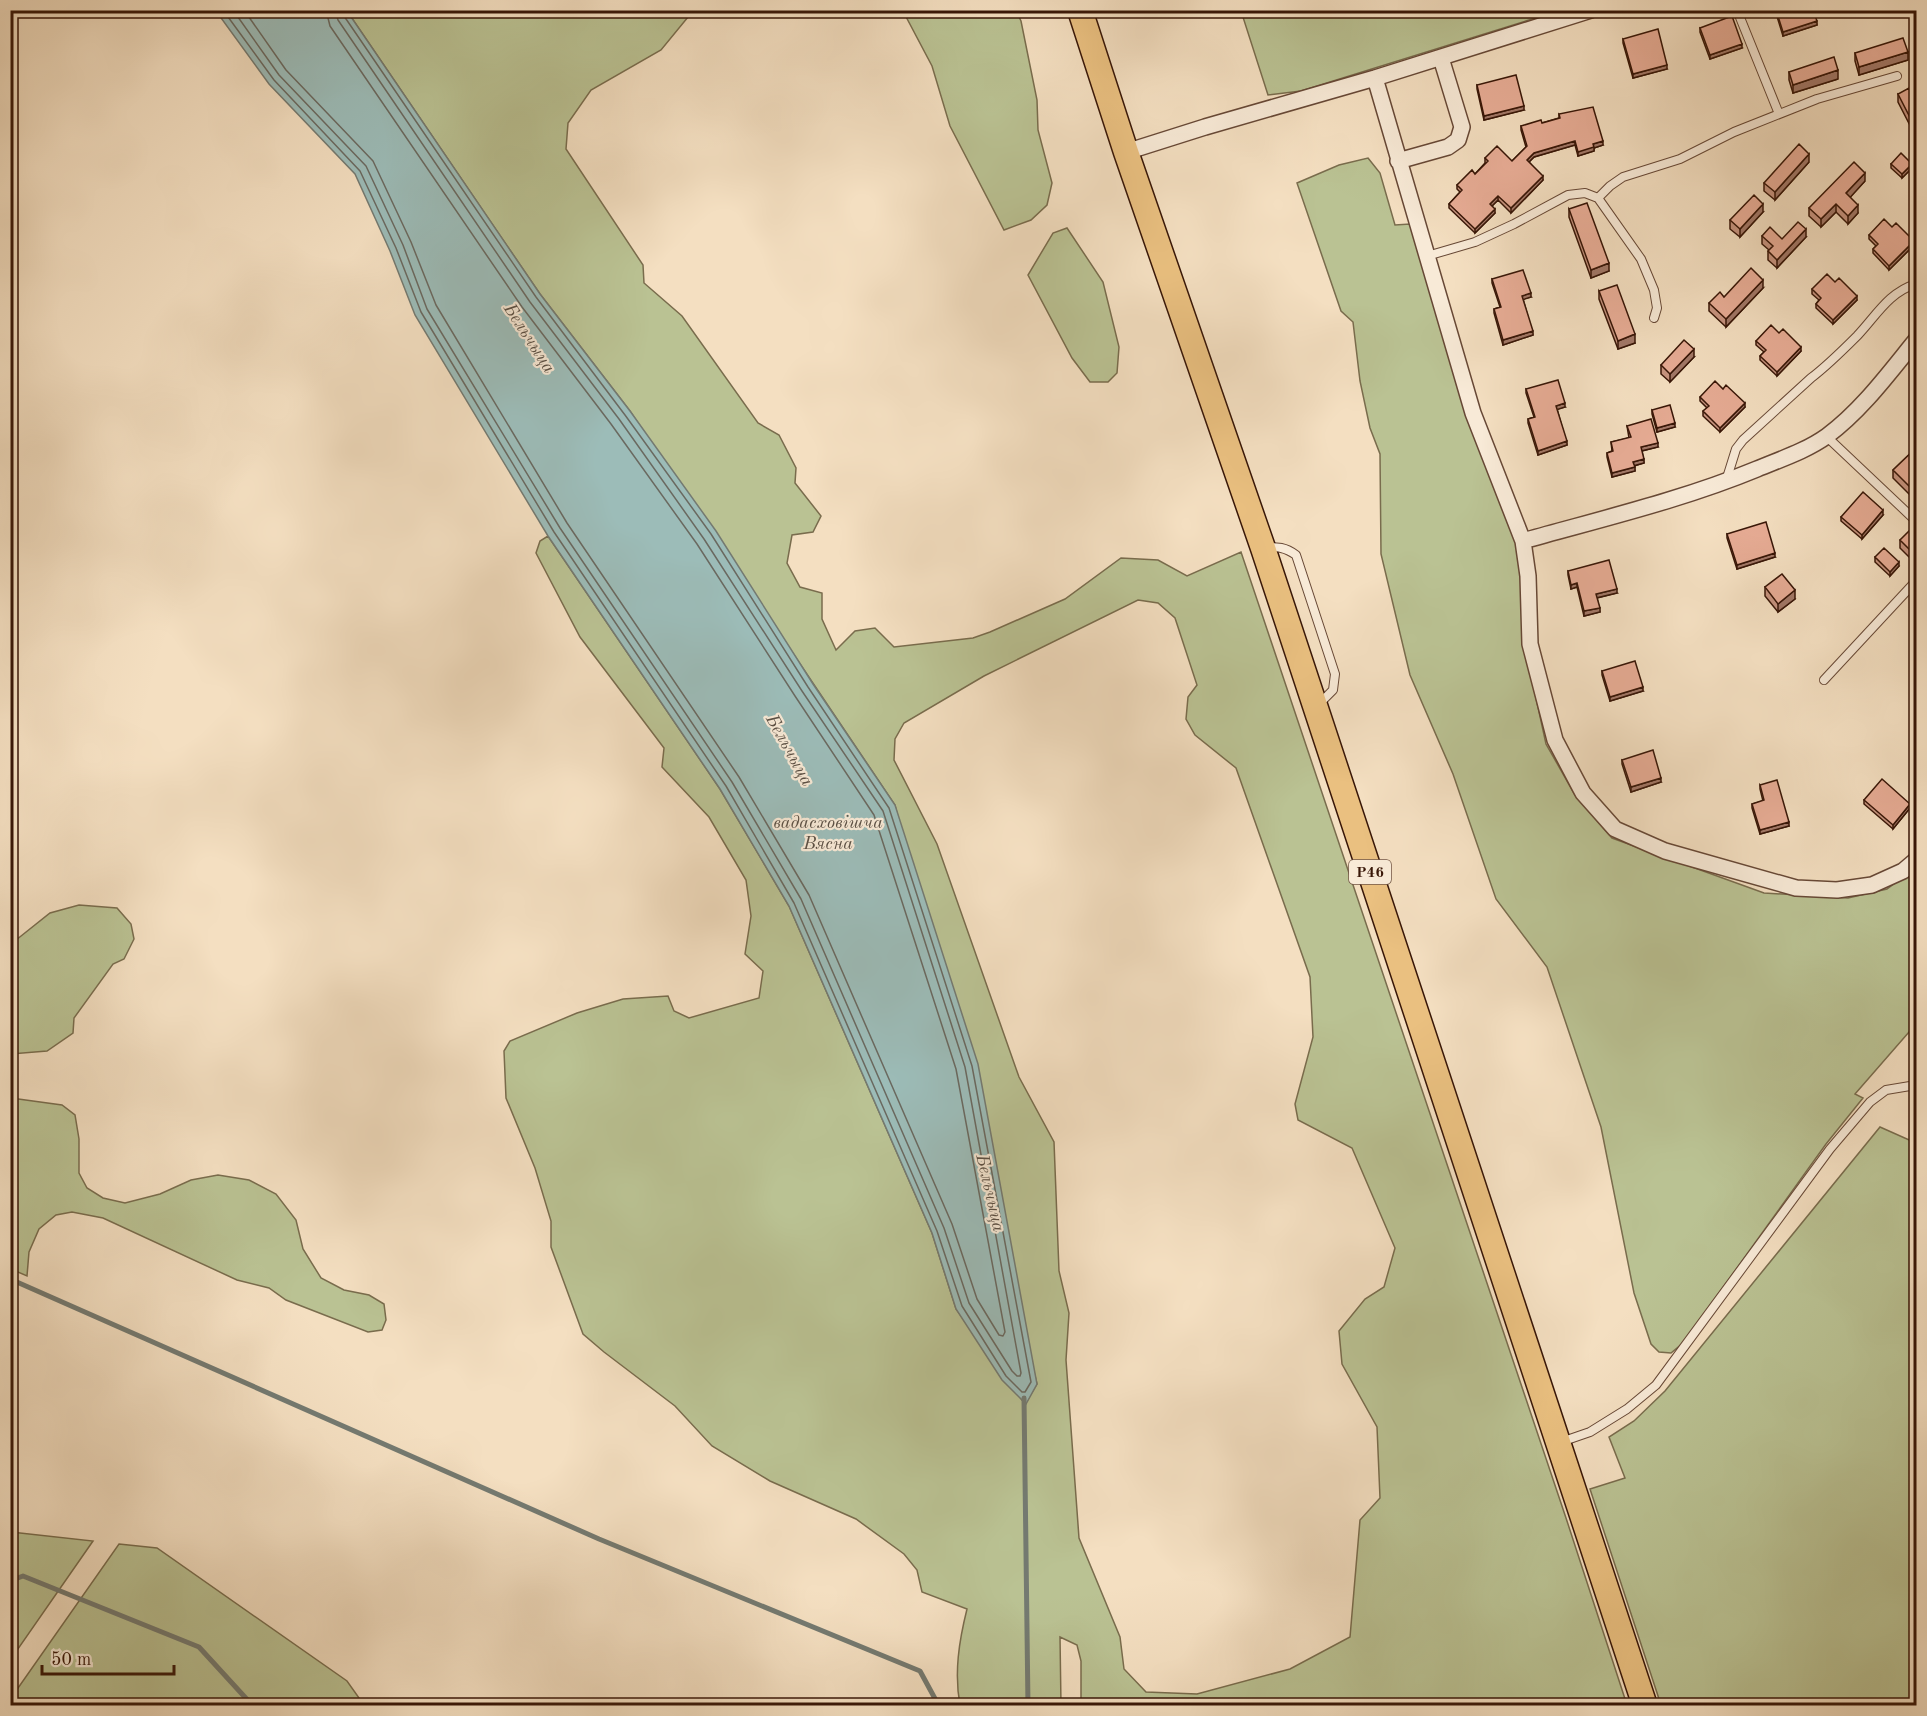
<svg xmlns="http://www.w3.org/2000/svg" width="1927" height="1716" font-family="'Old Standard TT',serif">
<rect width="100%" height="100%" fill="#f4dfc1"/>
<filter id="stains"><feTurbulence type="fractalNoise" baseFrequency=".00333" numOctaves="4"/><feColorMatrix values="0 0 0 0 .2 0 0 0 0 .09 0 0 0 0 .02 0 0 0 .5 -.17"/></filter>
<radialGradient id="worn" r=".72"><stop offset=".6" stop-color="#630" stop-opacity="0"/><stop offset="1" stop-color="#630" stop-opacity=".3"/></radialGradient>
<path fill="#bac293" stroke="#796c4d" stroke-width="1.5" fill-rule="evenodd" d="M 347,11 L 693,11 L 661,50 L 591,90 L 568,123 L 566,149 L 643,265 L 644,283 L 682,316 L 758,423 L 779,435 L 796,468 L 795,483 L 821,516 L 813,532 L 792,535 L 787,563 L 800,587 L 822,593 L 822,619 L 836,650 L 855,631 L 875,628 L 894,647 L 973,638 L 990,632 L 1065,599 L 1121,558 L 1158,560 L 1187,576 L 1241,552 L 1566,1518 L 1627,1705 L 1081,1705 L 1081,1661 L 1077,1645 L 1060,1637 L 1061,1705 L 960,1705 C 954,1673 959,1641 967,1609 L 922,1592 L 917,1570 L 904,1554 L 856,1519 L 770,1481 L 712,1446 L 675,1406 L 604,1352 L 583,1334 L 551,1247 L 551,1221 L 535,1168 L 506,1098 L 504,1051 L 510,1041 L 577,1013 L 623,999 L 668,996 L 674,1011 L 689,1018 L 759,998 L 763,971 L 745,954 L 751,916 L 746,880 L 709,817 L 662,767 L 664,748 L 580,637 L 536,553 L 540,541 L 548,536 L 720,789 L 789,906 L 932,1233 L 956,1309 L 1025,1404 L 1037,1384 L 895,805 L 630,411 L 540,294 ZM 1138,600 L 1158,603 L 1175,618 L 1197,685 L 1188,697 L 1186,719 L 1195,735 L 1236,768 L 1310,977 L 1313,1037 L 1295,1104 L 1298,1120 L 1352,1148 L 1395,1248 L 1384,1287 L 1365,1299 L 1339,1331 L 1342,1364 L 1377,1427 L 1380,1498 L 1360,1520 L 1350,1637 L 1290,1669 L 1197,1694 L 1146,1692 L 1124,1669 L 1120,1637 L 1079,1538 L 1066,1360 L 1069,1313 L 1059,1271 L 1054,1142 L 1019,1077 L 937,844 L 894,760 L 895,739 L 904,723 L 984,676 Z
M 903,11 L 1016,11 L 1021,21 L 1037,100 L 1038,130 L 1052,183 L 1047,205 L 1031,220 L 1004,230 L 950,126 L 932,66 Z
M 1241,11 L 1241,10 L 1558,11 L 1301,91 L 1268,95 Z
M 1368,158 L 1380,173 L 1395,225 L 1410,224 L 1518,543 L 1523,575 L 1524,643 L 1546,744 L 1575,795 L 1612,838 L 1764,893 L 1848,898 L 1887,889 L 1916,867 L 1916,1024 L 1855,1094 L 1863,1098 L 1826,1144 L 1683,1343 L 1671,1353 L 1659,1352 L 1651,1344 L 1634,1293 L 1601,1127 L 1547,967 L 1496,899 L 1453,774 L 1410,675 L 1381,554 L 1380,454 L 1370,428 L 1360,381 L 1353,322 L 1341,311 L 1297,183 L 1339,165 Z
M 1067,228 L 1103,282 L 1119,347 L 1117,373 L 1108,382 L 1090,382 L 1072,358 L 1028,275 L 1053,233 Z
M 79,905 L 117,908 L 131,924 L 134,939 L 124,959 L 113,964 L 74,1018 L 73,1033 L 47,1051 L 11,1054 L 11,944 L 50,913 Z
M 11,1098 L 62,1105 L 75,1115 L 79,1139 L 79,1173 L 87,1188 L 103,1198 L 125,1203 L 160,1194 L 191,1180 L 218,1175 L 249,1180 L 276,1194 L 296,1220 L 303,1249 L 321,1278 L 344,1290 L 369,1295 L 384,1304 L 386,1320 L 382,1330 L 368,1332 L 286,1300 L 269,1288 L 237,1280 L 103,1218 L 72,1212 L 56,1215 L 39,1229 L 29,1252 L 27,1276 L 11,1269 Z
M 1880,1127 L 1916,1143 L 1916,1705 L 1661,1705 L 1590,1489 L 1625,1478 L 1609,1437 L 1634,1421 L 1665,1391 Z
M 11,1532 L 93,1541 L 11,1659 L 10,1532 Z
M 119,1544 L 157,1548 L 347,1681 L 364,1705 L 11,1705 L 11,1698 Z"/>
<path fill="#9cbcb8" stroke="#747a71" stroke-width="1.5" d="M 216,11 L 347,11 L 540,294 L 630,411 L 716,531 L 813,684 L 895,805 L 978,1064 L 1037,1384 L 1026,1404 L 1002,1380 L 956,1309 L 932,1233 L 789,906 L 720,789 L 548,536 L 415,315 L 390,251 L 355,174 L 269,84 Z"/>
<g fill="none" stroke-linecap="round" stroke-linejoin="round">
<path stroke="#6a6960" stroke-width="1.5" d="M 223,10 L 274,80 L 360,171 L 396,248 L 421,312 L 554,532 L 726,786 L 794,903 L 937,1231 L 962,1306 L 1006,1376 L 1022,1392 L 1025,1392 L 1031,1382 L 972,1066 L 889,808 L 808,687 L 711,534 L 625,415 L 536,297 L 344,16 L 343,10
M 233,10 L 279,75 L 366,166 L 403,245 L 427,309 L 560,528 L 732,782 L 801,899 L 944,1228 L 969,1303 L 1012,1371 L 1017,1376 L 1020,1376 L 1021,1373 L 965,1067 L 883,811 L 802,691 L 704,539 L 619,419 L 530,302 L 338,20 L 335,10
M 244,10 L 286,70 L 373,161 L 411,242 L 436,305 L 567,523 L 739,777 L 809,895 L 952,1224 L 977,1299 L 999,1335 L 1003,1336 L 1005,1332 L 956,1069 L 874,815 L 795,696 L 697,544 L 611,424 L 522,307 L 330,26 L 326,10"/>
<path stroke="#747a71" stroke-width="5" d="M 10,1279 L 599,1539 L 920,1671 L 939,1706
M 1024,1398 L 1028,1706
M 10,1581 L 23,1576 L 199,1647 L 253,1706"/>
<defs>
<path id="service" d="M 1737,10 L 1779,114
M 1598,198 L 1610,186 L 1623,177 L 1680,159 L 1734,132 L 1817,99 L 1897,76
M 1427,256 L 1475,242 L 1514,224 L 1568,195 L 1585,193 L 1598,198 L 1641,259 L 1654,290 L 1657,308 L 1654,318
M 1826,436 L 1916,521
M 1726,481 L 1736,449 L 1743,440 L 1811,378 C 1827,366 1842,351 1857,336 C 1876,316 1889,292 1916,284
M 1265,547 C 1278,547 1285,547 1296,555 L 1335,674 L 1333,690 L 1319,704
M 1824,680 L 1916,581
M 1561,1442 L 1590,1432 L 1627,1409 L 1656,1385 L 1830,1149 L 1870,1102 L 1886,1090 L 1916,1085"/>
<path id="minor" d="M 1375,78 L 1473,413 L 1523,541 L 1528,576 L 1530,644 L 1555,740 L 1583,793 L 1615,829 L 1665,851 L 1796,888 L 1837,890 L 1872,885 L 1903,871 L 1916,860
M 1126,152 L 1205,127 L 1375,78 L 1591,10
M 1398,161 L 1448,147 L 1458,140 L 1462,127 L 1441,58
M 1523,541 C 1601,519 1682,500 1757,469 C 1781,459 1806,451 1827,436 C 1862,410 1889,373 1916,340"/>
<path id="primary" d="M 1080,10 L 1126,152 L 1263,548 L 1645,1706"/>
</defs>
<use href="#service" stroke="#674836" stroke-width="10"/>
<use href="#minor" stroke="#674836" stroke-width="18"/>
<use href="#primary" stroke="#381607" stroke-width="27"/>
<use href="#service" stroke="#f8ead7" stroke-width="8"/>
<use href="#minor" stroke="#f8ead7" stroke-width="15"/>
<use href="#primary" stroke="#eac080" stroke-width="24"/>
</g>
<path fill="#c79480" stroke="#381607" stroke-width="1.5" d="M 1775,10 L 1813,10 L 1817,25 L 1783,36 Z
M 1700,28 L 1742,48 L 1710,59 L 1700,32 Z
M 1623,39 L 1667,69 L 1633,78 L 1623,43 Z
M 1855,53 L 1908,60 L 1859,75 L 1855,61 Z
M 1789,72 L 1838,79 L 1793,93 L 1789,80 Z
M 1477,85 L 1524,110 L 1484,120 L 1477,89 Z
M 1898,94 L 1917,103 L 1917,139 L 1898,102 Z
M 1559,114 L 1603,145 L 1594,148 L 1594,151 L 1578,156 L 1575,145 L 1534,157 L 1529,162 L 1543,180 L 1511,213 L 1498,200 L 1492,206 L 1495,213 L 1475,233 L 1449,208 L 1449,204 L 1460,192 L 1457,189 L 1457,185 L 1475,174 L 1485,163 L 1485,158 L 1512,161 L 1526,147 L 1521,130 L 1521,126 L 1542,123 L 1559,118 Z
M 1809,162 L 1775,200 L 1764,191 L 1764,183 Z
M 1891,164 L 1912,168 L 1902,178 L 1891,168 Z
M 1865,181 L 1850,197 L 1858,213 L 1848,224 L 1836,212 L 1821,227 L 1809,216 L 1809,208 Z
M 1569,209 L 1609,271 L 1591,278 L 1569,217 Z
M 1763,212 L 1740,237 L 1730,229 L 1730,220 Z
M 1892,227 L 1914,245 L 1889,270 L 1873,253 L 1873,249 L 1876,246 L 1869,239 L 1869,235 Z
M 1762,236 L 1782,239 L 1806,237 L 1777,268 L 1768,260 L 1768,251 L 1769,250 L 1762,244 Z
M 1492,279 L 1531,297 L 1523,299 L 1533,335 L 1503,345 L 1494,313 L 1494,309 L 1500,307 L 1492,283 Z
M 1835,282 L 1857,300 L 1833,324 L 1816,308 L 1816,304 L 1819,300 L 1812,294 L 1812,289 Z
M 1763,288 L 1726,327 L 1709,311 L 1709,303 Z
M 1599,291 L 1635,343 L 1618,349 L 1599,299 Z
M 1779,333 L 1801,351 L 1777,376 L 1760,360 L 1760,356 L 1764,352 L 1756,345 L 1756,341 Z
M 1694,357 L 1670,382 L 1661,374 L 1661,365 Z
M 1526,389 L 1565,407 L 1557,409 L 1567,445 L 1538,455 L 1528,423 L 1528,419 L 1534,417 L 1526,393 Z
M 1723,389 L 1745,407 L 1720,432 L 1703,416 L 1703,411 L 1707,408 L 1700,401 L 1700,397 Z
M 1652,410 L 1675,427 L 1657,432 L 1652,414 Z
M 1627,426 L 1658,447 L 1642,451 L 1644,463 L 1634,466 L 1635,471 L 1612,477 L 1607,457 L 1607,453 L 1612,451 L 1611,442 L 1629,438 Z
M 1917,447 L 1917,502 L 1893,478 L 1893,470 Z
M 1883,515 L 1862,539 L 1841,521 L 1841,517 Z
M 1917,532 L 1917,563 L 1916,564 L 1900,548 L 1900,540 Z
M 1727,534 L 1775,557 L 1737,569 L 1727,538 Z
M 1875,557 L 1899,566 L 1890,576 L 1875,562 Z
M 1568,571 L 1617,593 L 1597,598 L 1600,612 L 1584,616 L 1577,587 L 1571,589 L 1568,575 Z
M 1765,587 L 1795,599 L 1778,612 L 1765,596 Z
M 1602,671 L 1643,691 L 1610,701 L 1602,675 Z
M 1622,760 L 1661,782 L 1631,792 L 1622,764 Z
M 1760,785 L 1789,826 L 1760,834 L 1752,808 L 1752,804 L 1763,801 L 1760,789 Z
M 1864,800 L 1910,808 L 1893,829 L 1864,804 Z"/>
<path fill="#a27868" stroke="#381607" stroke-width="1.5" d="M 1817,21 L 1817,25 L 1783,36 L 1783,32 Z
M 1742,44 L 1742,48 L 1710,59 L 1710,55 Z
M 1908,52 L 1908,60 L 1859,75 L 1859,67 Z
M 1667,65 L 1667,69 L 1633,78 L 1633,74 Z
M 1838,70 L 1838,79 L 1793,93 L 1793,85 Z
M 1524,106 L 1524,110 L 1484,120 L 1484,116 Z
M 1575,141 L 1575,145 L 1534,157 L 1527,164 L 1527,160 L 1534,153 Z
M 1603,141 L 1603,145 L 1594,148 L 1594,151 L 1578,156 L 1578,152 L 1593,144 Z
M 1809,154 L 1809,162 L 1775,200 L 1775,192 Z
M 1912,164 L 1912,168 L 1902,178 L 1902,174 Z
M 1865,173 L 1865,181 L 1846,202 L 1846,193 Z
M 1543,176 L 1543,180 L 1511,213 L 1511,208 Z
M 1498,196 L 1498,200 L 1490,208 L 1490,204 Z
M 1763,204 L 1763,212 L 1740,237 L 1740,229 Z
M 1836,204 L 1836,212 L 1821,227 L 1821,219 Z
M 1858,205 L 1858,213 L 1848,224 L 1848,216 Z
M 1495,209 L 1495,213 L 1475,233 L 1475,229 Z
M 1806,229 L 1806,237 L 1777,268 L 1777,260 Z
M 1914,241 L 1914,245 L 1889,270 L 1889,266 Z
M 1609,263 L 1609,271 L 1591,278 L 1591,270 Z
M 1763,280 L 1763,288 L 1726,327 L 1726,319 Z
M 1531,293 L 1531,297 L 1522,300 L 1522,296 Z
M 1857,296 L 1857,300 L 1833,324 L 1833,320 Z
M 1533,331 L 1533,335 L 1503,345 L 1503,340 Z
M 1635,334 L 1635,343 L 1618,349 L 1618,341 Z
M 1801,347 L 1801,351 L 1777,376 L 1777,372 Z
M 1694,349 L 1694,357 L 1670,382 L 1670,374 Z
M 1565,403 L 1565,407 L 1556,410 L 1556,406 Z
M 1745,403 L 1745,407 L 1720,432 L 1720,428 Z
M 1675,423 L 1675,427 L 1657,432 L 1657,428 Z
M 1567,441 L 1567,445 L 1538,455 L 1538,451 Z
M 1658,443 L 1658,447 L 1641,451 L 1641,447 Z
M 1644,459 L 1644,463 L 1633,466 L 1633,462 Z
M 1635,467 L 1635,471 L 1612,477 L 1612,473 Z
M 1883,510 L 1883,515 L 1862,539 L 1862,535 Z
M 1775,553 L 1775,557 L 1737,569 L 1737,565 Z
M 1899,562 L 1899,566 L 1890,576 L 1890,572 Z
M 1577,583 L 1577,587 L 1571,589 L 1571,585 Z
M 1617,589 L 1617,593 L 1596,598 L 1596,594 Z
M 1795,590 L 1795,599 L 1778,612 L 1778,604 Z
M 1600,608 L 1600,612 L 1584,616 L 1584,611 Z
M 1643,687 L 1643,691 L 1610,701 L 1610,697 Z
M 1661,778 L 1661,782 L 1631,792 L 1631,787 Z
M 1910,804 L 1910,808 L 1893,829 L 1893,825 Z
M 1789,822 L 1789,826 L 1760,834 L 1760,830 Z"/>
<path fill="#e7ac95" stroke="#381607" stroke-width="1.5" d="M 1776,10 L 1813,10 L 1817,21 L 1783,32 Z
M 1732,16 L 1742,44 L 1710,55 L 1700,28 Z
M 1658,29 L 1667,65 L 1633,74 L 1623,39 Z
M 1903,38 L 1908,52 L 1859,67 L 1855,53 Z
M 1834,57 L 1838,70 L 1793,85 L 1789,72 Z
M 1516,75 L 1524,106 L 1484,116 L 1477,85 Z
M 1909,88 L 1917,103 L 1917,131 L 1898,94 Z
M 1593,107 L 1603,141 L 1593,144 L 1594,147 L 1578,152 L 1575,141 L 1534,153 L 1527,160 L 1543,176 L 1511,208 L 1498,196 L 1490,204 L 1495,209 L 1475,229 L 1449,204 L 1462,190 L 1457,185 L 1472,170 L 1475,174 L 1488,161 L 1485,158 L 1497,146 L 1512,161 L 1527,146 L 1521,126 L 1541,120 L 1542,123 L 1560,118 L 1559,114 Z
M 1799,144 L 1809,154 L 1775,192 L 1764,183 Z
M 1901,153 L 1912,164 L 1902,174 L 1891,164 Z
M 1854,162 L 1865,173 L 1846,193 L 1858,205 L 1848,216 L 1836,204 L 1821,219 L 1809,208 Z
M 1754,195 L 1763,204 L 1740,229 L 1730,220 Z
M 1587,203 L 1609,263 L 1591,270 L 1569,209 Z
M 1884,219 L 1892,227 L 1896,223 L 1914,241 L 1889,266 L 1873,249 L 1878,244 L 1869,235 Z
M 1798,222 L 1806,229 L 1777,260 L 1768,251 L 1773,246 L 1762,236 L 1770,227 L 1782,239 Z
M 1751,268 L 1763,280 L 1726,319 L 1709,303 L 1720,292 L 1724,297 Z
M 1523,270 L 1531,293 L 1522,296 L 1533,331 L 1503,340 L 1494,309 L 1501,307 L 1492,279 Z
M 1827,274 L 1835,282 L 1839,278 L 1857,296 L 1833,320 L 1816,304 L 1821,298 L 1812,289 Z
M 1617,285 L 1635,334 L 1618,341 L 1599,291 Z
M 1771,325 L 1779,333 L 1783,329 L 1801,347 L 1777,372 L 1760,356 L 1766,350 L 1756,341 Z
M 1684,340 L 1694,349 L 1670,374 L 1661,365 Z
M 1558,380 L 1565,403 L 1556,406 L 1567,441 L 1538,451 L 1528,419 L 1535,417 L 1526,389 Z
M 1715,381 L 1723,389 L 1726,385 L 1745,403 L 1720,428 L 1703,411 L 1709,406 L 1700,397 Z
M 1670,405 L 1675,423 L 1657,428 L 1652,410 Z
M 1651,419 L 1658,443 L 1641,447 L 1644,459 L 1633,462 L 1635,467 L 1612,473 L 1607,453 L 1613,451 L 1611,442 L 1631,437 L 1627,426 Z
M 1917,447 L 1917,494 L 1893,470 Z
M 1863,492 L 1883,510 L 1862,535 L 1841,517 Z
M 1766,522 L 1775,553 L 1737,565 L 1727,534 Z
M 1912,528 L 1917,532 L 1916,556 L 1900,540 Z
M 1884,548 L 1899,562 L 1890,572 L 1875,557 Z
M 1609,560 L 1617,589 L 1596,594 L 1600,608 L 1584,611 L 1577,583 L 1571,585 L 1568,571 Z
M 1782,574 L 1795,590 L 1778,604 L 1765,587 Z
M 1635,661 L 1643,687 L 1610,697 L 1602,671 Z
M 1653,750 L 1661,778 L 1631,787 L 1622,760 Z
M 1882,779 L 1910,804 L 1893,825 L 1864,800 Z
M 1777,780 L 1789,822 L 1760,830 L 1752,804 L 1764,800 L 1760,785 Z"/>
<g text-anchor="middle" stroke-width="4.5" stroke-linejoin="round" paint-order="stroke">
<rect fill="#f8ead7" stroke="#725645" stroke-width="1.5" x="1349" y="860" width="42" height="24" rx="4.5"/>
<g font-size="15" font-weight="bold" fill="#381607">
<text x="1370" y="877">Р46</text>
</g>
<g font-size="18" font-style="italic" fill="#5b5045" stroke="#f8ead7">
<text transform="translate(530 338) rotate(57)" y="6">Бельчыца</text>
<text transform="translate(790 750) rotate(61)" y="6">Бельчыца</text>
<text x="828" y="828">вадасховішча<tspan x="828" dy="21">Вясна</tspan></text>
<text transform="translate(991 1193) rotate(77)" y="6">Бельчыца</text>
</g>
</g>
<rect width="1927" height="1716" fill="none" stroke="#f4dfc1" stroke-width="36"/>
<rect x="12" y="12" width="1903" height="1692" fill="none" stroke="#381607" stroke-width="3"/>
<rect x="18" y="18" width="1891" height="1680" fill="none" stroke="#381607" stroke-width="1.5"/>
<path d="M42 1665v9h132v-9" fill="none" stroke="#381607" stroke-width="3"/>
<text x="51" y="1665" font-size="18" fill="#381607" stroke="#f8ead7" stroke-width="4.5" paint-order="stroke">50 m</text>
<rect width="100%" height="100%" filter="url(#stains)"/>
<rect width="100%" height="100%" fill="url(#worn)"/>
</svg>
